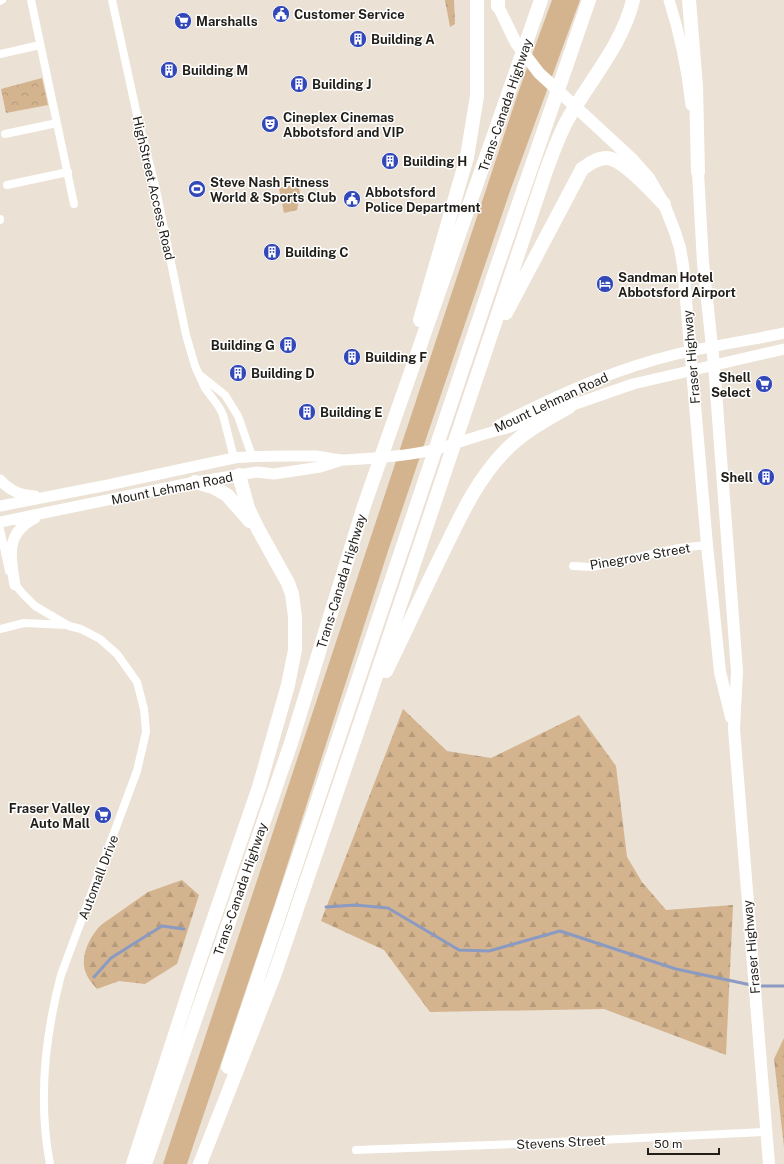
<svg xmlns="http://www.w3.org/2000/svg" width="784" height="1164" font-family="'Public Sans',sans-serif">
<defs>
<pattern id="forest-firs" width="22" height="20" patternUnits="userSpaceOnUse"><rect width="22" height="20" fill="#d3b48f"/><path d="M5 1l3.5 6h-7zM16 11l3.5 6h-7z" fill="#b59a7b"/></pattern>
<pattern id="park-crowns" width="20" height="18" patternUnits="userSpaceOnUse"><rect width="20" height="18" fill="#d3b48f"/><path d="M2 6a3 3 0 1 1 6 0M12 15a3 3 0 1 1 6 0" fill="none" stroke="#b59a7b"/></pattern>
</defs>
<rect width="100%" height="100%" fill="#ebe1d4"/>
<path fill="#d3b48f" d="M 552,0 L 580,0 L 510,191 L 388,551 L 275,903 L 187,1164 L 163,1164 L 518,93 Z"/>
<path fill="url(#forest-firs)" d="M 445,0 L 454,0 L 455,24 L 450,27 Z
M 403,709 L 447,751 L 491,758 L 579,715 L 616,766 L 627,857 L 642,882 L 666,910 L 733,905 L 726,1055 L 604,1009 L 430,1012 L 384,950 L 321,921 Z
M 182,880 L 199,895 L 177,964 L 145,984 L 119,981 L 97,989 C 93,984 88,979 86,973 C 79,957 90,936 101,925 L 148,892 Z
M 784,1038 L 784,1147 L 774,1059 Z"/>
<path fill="url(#park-crowns)" d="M 42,78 L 48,105 L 6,113 L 1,89 Z
M 299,184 L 300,194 L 297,210 L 284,213 L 279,188 Z"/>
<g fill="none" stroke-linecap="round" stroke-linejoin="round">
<path stroke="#8b9ac2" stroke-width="3" d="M 326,907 L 355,905 L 388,908 L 459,950 L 489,951 L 560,931 L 676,969 L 751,985
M 94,977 L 111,958 L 162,926 L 184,929
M 762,986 L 784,986"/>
<path stroke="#fff" stroke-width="8" d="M 31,0 L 74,204
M 112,0 L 139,124 L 155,185 L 186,335 L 195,366 L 205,388 L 219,407 L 223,415 L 234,458
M 0,1 L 2,0
M 0,54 L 40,45
M 5,134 L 57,123
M 7,185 L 68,172
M 0,219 L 0,220
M 200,375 L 225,395 L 238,416 L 252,456
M 0,529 L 9,571
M 573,566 L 592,567 L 679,548 L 707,545
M 13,582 L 23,594 L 35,606 L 69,626 L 81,629 L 100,639 L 117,654 L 137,682 L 144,709 L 146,732 L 137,771 L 61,975 C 45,1036 38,1102 50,1164
M 0,629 L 24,623 L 67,625
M 356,1150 L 517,1144 L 766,1132"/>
<path stroke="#fff" stroke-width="11" d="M 669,0 C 680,34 687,69 691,105
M 499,425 C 554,396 612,370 673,355 C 710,346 747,341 784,333
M 0,480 C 10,491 20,495 35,496
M 0,506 L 108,485 L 234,458 C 261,455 289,456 316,456 C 326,457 336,460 346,460 C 376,458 408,456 437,449 C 459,443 481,434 504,429 L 633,384 L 784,349
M 0,522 L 195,482 L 257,472 L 274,474 L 320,467 L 339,461
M 15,585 C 10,557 5,533 35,518"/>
<path stroke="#fff" stroke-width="12" d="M 498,6 L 516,43 L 539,73 L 632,159 L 649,178 L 664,204 L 675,232 L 680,248 L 683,265 L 707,545 L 720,672 L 731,717
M 698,172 L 703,263 L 714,365 L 737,671 L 734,729 L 769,1164"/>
<path stroke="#fff" stroke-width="14" d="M 498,0 L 498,6
M 689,0 L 696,87 L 698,172
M 506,313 L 582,169 C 589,164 597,158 607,158 C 624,159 652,192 664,204
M 420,320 L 467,157 L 477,96 L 477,0
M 195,482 L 213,487 L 227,495 L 250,521
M 386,671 C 406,631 424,590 444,550 C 461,515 477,480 504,452 C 523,432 546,420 569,407
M 228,1067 L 494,275 L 589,0
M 133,1164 L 194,976 L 259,787 L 288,685 L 295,650 L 295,617 L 292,594 L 288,583 L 258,529 L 248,508 L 239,475
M 145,1164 L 291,743 L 364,506 L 541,0
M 200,1164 L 274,976 L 361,721 L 546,171 C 553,153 559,134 569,117 C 591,79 623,43 633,0"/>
</g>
<defs>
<symbol id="civic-disc" viewBox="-11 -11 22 22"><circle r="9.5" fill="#3248b9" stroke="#fff"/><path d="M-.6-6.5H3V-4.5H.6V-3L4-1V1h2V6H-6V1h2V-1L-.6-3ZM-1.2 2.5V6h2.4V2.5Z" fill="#fff"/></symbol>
<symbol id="supermarket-disc" viewBox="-11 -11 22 22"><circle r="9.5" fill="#3248b9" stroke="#fff"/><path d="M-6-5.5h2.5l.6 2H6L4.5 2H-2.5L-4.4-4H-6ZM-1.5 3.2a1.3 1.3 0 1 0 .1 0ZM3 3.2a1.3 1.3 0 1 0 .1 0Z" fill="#fff"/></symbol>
<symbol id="building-disc" viewBox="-11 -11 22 22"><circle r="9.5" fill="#3248b9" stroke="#fff"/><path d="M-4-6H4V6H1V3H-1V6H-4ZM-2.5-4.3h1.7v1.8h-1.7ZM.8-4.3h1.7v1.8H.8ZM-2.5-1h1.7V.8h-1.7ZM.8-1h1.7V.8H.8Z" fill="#fff"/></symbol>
<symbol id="theatre-disc" viewBox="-11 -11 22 22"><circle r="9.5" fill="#3248b9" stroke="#fff"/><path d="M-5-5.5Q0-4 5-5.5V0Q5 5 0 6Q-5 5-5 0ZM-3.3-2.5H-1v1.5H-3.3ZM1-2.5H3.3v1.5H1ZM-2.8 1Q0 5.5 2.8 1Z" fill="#fff"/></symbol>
<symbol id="stadium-disc" viewBox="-11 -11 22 22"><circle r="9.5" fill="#3248b9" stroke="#fff"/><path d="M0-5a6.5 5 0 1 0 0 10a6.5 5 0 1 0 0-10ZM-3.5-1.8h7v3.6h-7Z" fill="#fff"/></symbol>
<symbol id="hotel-disc" viewBox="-11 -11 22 22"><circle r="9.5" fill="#3248b9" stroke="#fff"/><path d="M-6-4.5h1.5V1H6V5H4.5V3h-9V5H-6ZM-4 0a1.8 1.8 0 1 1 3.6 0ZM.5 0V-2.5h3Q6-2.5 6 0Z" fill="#fff"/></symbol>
</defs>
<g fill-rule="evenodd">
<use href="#civic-disc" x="271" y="4" width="20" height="20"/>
<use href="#supermarket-disc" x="173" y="11" width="20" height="20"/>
<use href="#building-disc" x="348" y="29" width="20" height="20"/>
<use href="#building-disc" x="159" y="60" width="20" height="20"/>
<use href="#building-disc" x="289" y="74" width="20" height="20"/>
<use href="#theatre-disc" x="260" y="114" width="20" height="20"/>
<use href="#building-disc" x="380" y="151" width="20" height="20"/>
<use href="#stadium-disc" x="187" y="179" width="20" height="20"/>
<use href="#civic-disc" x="342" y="189" width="20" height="20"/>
<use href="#building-disc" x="262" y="242" width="20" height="20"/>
<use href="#hotel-disc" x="595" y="274" width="20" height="20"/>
<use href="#building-disc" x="278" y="335" width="20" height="20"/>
<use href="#building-disc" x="342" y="347" width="20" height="20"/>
<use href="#building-disc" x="228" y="363" width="20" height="20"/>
<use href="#supermarket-disc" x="754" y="374" width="20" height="20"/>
<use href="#building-disc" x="297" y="402" width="20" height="20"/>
<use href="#building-disc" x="756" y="467" width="20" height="20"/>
<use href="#supermarket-disc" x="93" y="805" width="20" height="20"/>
</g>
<g text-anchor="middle" stroke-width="3" stroke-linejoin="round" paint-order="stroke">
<g font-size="13" font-weight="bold" fill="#211e19" stroke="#fff" text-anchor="start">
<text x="294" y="19">Customer Service</text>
<text x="196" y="26">Marshalls</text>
<text x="371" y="44">Building A</text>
<text x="182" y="75">Building M</text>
<text x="312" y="89">Building J</text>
<text x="283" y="122">Cineplex Cinemas<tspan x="283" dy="15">Abbotsford and VIP</tspan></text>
<text x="403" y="166">Building H</text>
<text x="210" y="187">Steve Nash Fitness<tspan x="210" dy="15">World &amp; Sports Club</tspan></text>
<text x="365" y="197">Abbotsford<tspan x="365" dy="15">Police Department</tspan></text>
<text x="285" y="257">Building C</text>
<text x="618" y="282">Sandman Hotel<tspan x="618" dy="15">Abbotsford Airport</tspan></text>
<text x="275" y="350" text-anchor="end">Building G</text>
<text x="365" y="362">Building F</text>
<text x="251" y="378">Building D</text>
<text x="751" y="382" text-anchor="end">Shell<tspan x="751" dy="15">Select</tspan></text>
<text x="320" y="417">Building E</text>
<text x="753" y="482" text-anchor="end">Shell</text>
<text x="90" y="813" text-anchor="end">Fraser Valley<tspan x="90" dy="15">Auto Mall</tspan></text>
</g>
<g font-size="13" fill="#211e19" stroke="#fff">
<text transform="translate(505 105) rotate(-71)" y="5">Trans-Canada Highway</text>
<text transform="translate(154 188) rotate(77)" y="5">HighStreet Access Road</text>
<text transform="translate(691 357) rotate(-95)" y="5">Fraser Highway</text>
<text transform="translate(551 402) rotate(-25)" y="5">Mount Lehman Road</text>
<text transform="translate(172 488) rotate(-11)" y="5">Mount Lehman Road</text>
<text transform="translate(640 556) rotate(-10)" y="5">Pinegrove Street</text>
<text transform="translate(341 581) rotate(-73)" y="5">Trans-Canada Highway</text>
<text transform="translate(98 877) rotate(-69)" y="5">Automall Drive</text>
<text transform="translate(240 889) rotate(-71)" y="5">Trans-Canada Highway</text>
<text transform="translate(751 947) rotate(-95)" y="5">Fraser Highway</text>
<text transform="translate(561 1142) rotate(-3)" y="5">Stevens Street</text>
</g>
</g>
<path d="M648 1148v6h71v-6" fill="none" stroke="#211e19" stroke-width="2"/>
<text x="654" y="1148" font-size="12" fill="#211e19" stroke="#ffffff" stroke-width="3" paint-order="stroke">50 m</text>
</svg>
